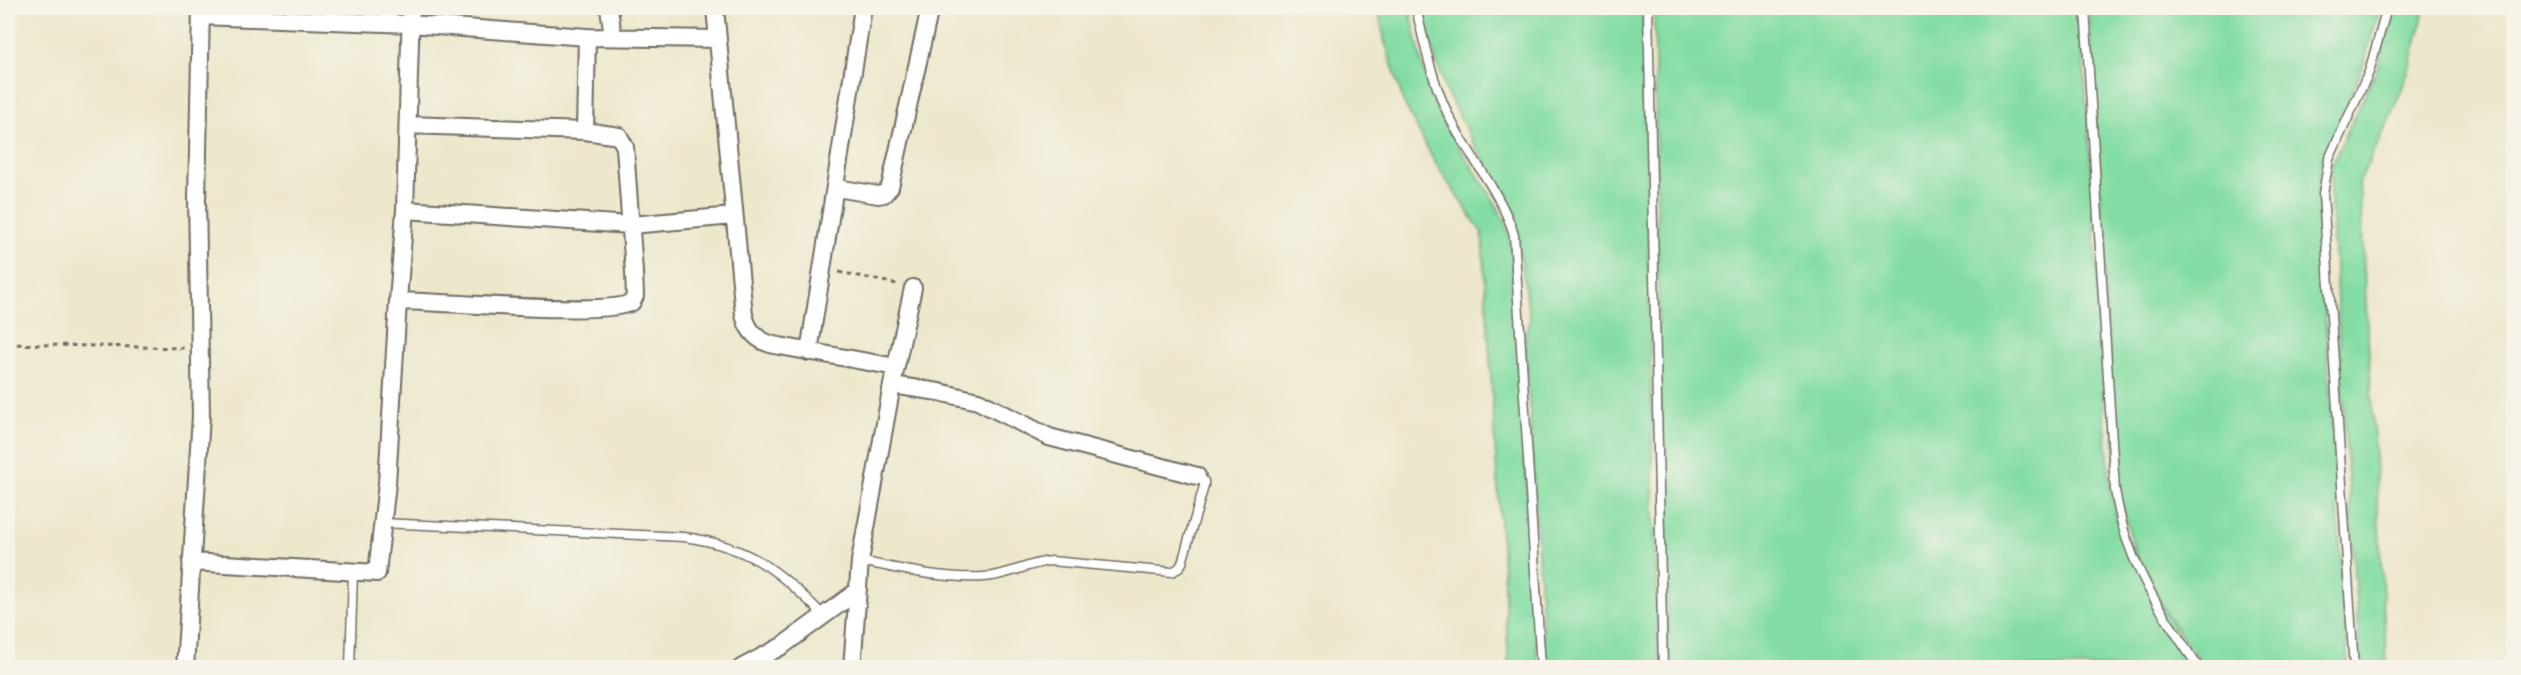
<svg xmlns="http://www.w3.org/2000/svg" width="2521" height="675" font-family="'Shantell Sans',sans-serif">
<rect width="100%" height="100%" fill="#f7f3e8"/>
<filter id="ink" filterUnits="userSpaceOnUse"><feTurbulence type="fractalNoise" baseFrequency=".0167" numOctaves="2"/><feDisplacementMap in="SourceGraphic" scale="12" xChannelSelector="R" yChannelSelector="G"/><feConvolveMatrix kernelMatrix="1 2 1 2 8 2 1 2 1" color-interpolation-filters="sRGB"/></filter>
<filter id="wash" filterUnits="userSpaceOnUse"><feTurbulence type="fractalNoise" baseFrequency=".008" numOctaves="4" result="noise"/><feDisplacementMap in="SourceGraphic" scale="24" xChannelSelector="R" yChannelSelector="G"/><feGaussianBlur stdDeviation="1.35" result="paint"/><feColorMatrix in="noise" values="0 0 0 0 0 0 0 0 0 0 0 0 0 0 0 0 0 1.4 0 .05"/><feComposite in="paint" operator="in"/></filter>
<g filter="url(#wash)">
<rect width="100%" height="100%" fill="#ede7cb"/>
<path fill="#83dda3" stroke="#578467" stroke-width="1.5" d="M 1378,8 L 1410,8 C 1417,43 1424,81 1440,114 C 1458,153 1490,186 1506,225 C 1511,240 1512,255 1513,271 L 1538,667 L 1509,667 L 1482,233 L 1434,161 L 1404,103 L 1385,42 Z
M 1423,8 L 1643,8 L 1653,478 L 1659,667 L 1545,667 L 1525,334 L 1530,321 L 1517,232 L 1511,214 L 1446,91 L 1429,38 Z
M 1654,8 L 2080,8 L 2095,231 L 2104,413 L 2111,491 L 2117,520 L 2194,667 L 1669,667 L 1659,346 Z
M 2089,8 L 2380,8 L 2361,72 L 2322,160 L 2317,192 L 2348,667 L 2204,667 C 2181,635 2156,602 2141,565 C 2128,535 2122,503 2116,471 Z
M 2393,8 L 2424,8 C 2414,69 2388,126 2359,181 L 2387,667 L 2360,667 L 2330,188 L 2332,164 L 2378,67 Z"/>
</g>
<g filter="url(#ink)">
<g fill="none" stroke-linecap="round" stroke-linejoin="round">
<defs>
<path id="service" d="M 1416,8 C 1425,47 1434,90 1454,126 C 1472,159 1504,199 1514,235 L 1541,668
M 1648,8 L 1663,668
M 2085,8 L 2115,490 C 2118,507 2121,524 2127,540 C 2143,587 2171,627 2199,668
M 382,523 L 684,537 C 749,546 779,570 824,616
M 860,561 C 900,569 942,579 984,577 C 1007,576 1028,563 1051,561 L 1172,572 L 1179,568 L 1182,563 L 1204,486 L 1204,481 L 1197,476
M 350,668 L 353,573
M 2354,668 L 2323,194 L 2329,159 L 2369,72 L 2387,8"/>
<path id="minor" d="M 609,8 L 613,37
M 715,8 L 744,315 C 748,331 757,341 774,345 L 896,367
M 201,16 L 410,24 L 587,37 L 718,39
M 408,125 L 585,131 L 619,136 L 625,147 L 634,272 L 635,296 L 632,302 C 612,317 435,301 398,301 L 405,210 L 411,8
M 585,131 L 587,37
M 837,188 L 878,195 L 884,194 L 890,187 L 930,8
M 405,210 L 631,225 L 734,216
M 809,352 L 863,8
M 892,385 L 939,392 L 978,401 L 1049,437 L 1197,476
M 191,562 L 377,573 L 387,483 L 398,301
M 185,668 L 201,416 L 197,199 L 201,8
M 741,668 L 782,646 L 856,592
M 852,668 L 860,561 L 892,385 L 913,288"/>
</defs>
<use href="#service" stroke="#6f6d63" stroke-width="11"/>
<use href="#minor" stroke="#6f6d63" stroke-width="20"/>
<path stroke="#6f6d63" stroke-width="3" stroke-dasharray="4.5 4.5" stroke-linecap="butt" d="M 839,272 L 897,284
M 8,344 L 184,348"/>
<use href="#service" stroke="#fff" stroke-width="8"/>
<use href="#minor" stroke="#fff" stroke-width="16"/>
</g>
</g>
<rect width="2521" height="675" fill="none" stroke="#f7f3e8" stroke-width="30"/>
</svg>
